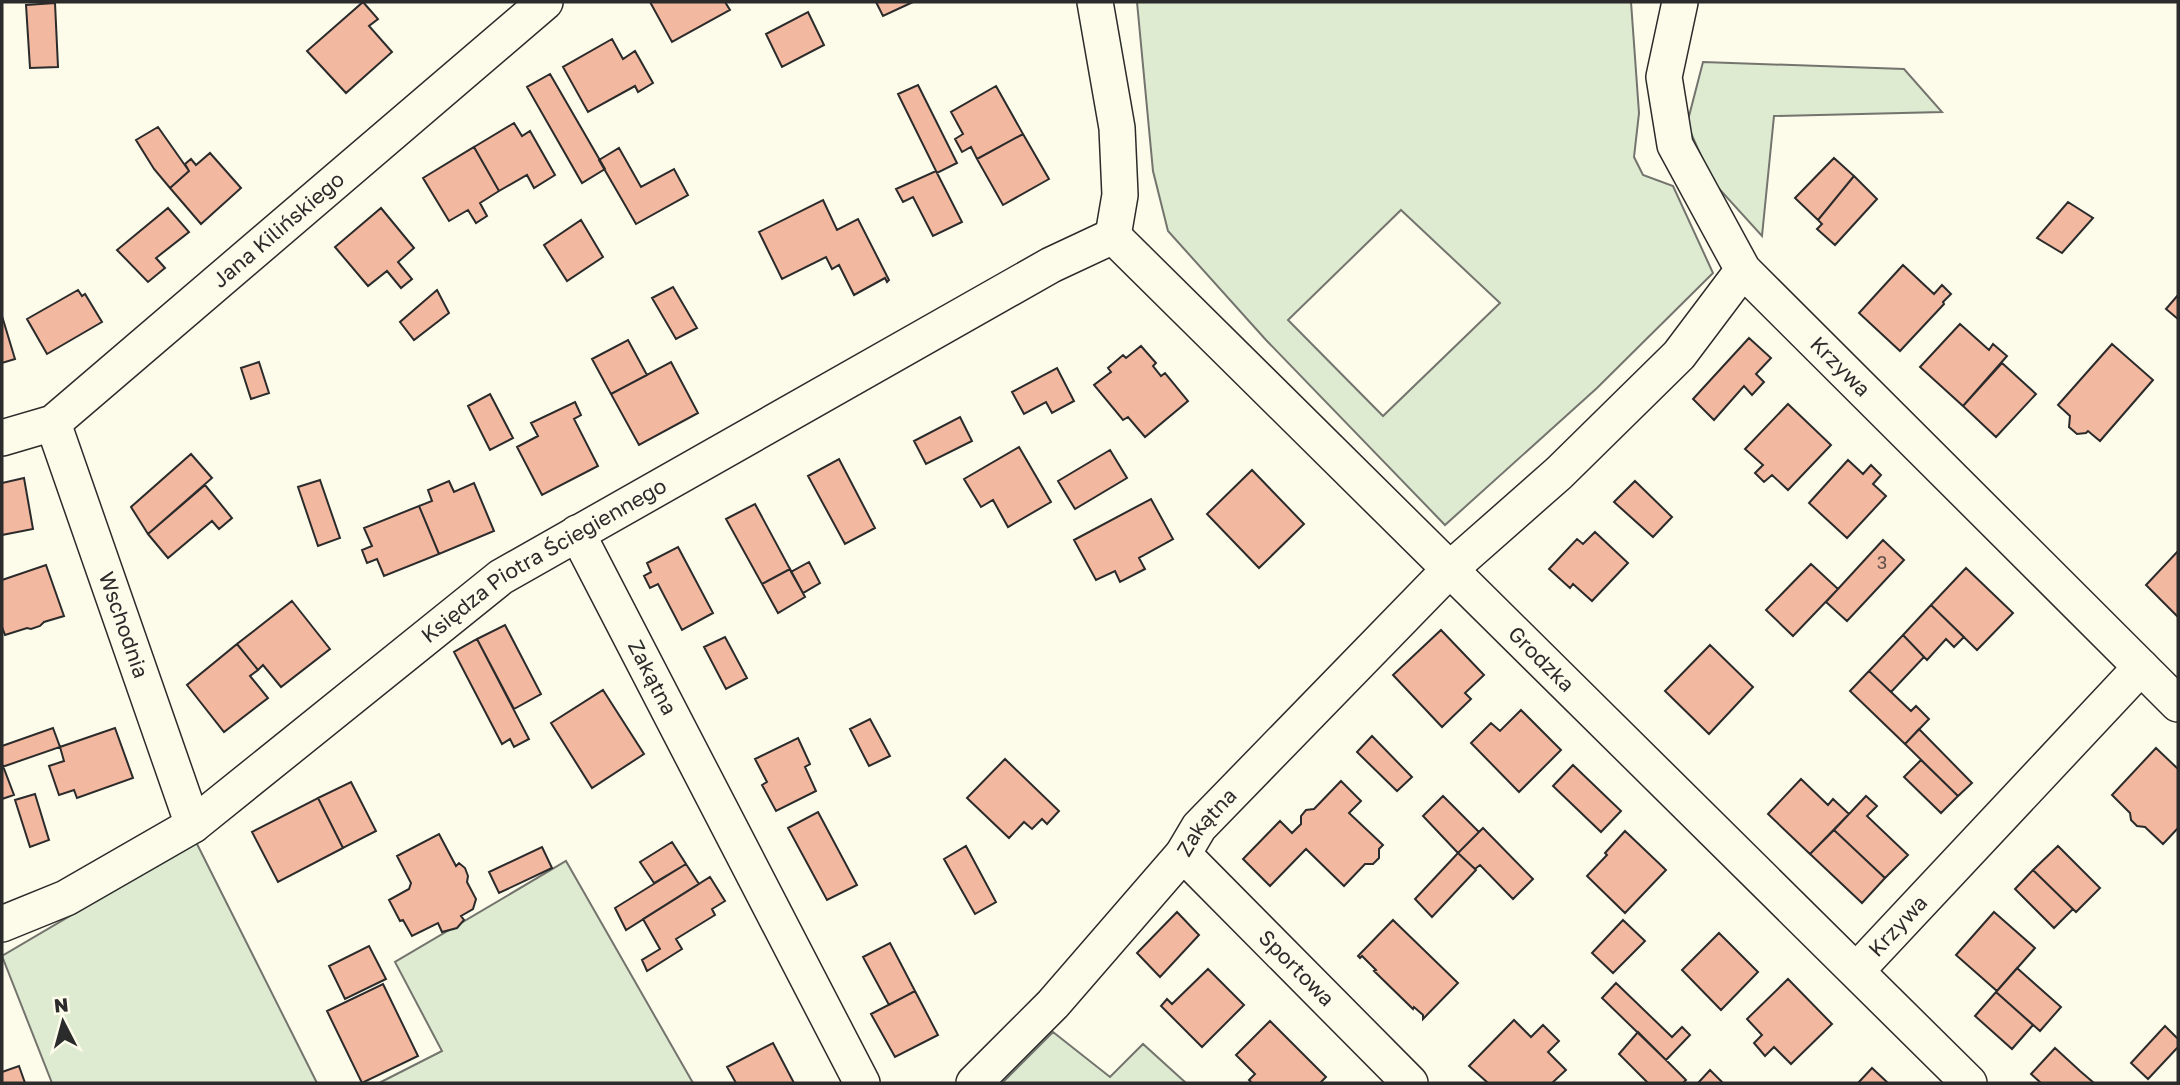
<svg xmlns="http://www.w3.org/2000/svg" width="2180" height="1085" font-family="'Golos Text',sans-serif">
<rect width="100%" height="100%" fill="#fdfbea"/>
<path fill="#deebd1" stroke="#74746e" stroke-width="2" fill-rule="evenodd" d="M 1137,2 L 1631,2 L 1639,113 L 1634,157 L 1643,175 L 1673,186 L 1713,273 L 1597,388 L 1445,525 L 1266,340 L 1168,231 L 1153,171 ZM 1401,210 L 1500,303 L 1383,416 L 1288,320 Z
M 1703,62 L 1904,69 L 1942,112 L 1774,116 L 1762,236 L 1712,181 L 1687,124 Z
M 196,842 L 317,1083 L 52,1083 L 2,956 Z
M 566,861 L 693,1083 L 379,1083 L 442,1051 L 395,962 Z
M 1053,1032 L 1110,1077 L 1143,1044 L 1186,1083 L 1002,1083 Z"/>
<path fill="#f2b8a0" stroke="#2b2b2b" stroke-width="2" d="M 363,2 L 378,19 L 369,26 L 392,52 L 346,93 L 307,51 Z
M 650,2 L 725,2 L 730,10 L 672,42 Z
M 876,2 L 913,2 L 883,16 Z
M 55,3 L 58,67 L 30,68 L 26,5 Z
M 808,12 L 824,45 L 782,67 L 766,34 Z
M 612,39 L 623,59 L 635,51 L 653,83 L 638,92 L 635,86 L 588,112 L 563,67 Z
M 550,74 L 605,169 L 582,183 L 527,87 Z
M 918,85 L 957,163 L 937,173 L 898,94 Z
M 996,86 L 1023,134 L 977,159 L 971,147 L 962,152 L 955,139 L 963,134 L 951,112 Z
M 514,123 L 522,136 L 530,131 L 555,175 L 534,188 L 527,175 L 499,191 L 474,147 Z
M 158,127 L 189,171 L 170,188 L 154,169 L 136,140 Z
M 1023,134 L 1049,179 L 1003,205 L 977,159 Z
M 474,147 L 499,191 L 480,203 L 487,216 L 476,223 L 468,210 L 449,221 L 423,178 Z
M 619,148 L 641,187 L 674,169 L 688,195 L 636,224 L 599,160 Z
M 210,153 L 241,188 L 201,224 L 170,188 L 189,171 L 185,164 L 191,159 L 196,165 Z
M 1834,158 L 1854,176 L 1818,220 L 1795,198 Z
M 936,171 L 962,222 L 933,236 L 913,197 L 903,202 L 896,189 Z
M 1854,176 L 1877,199 L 1835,245 L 1817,229 L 1822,224 L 1818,220 Z
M 823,200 L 837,230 L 858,219 L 889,280 L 887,282 L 885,278 L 854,295 L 839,265 L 832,269 L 826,257 L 782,279 L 759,232 Z
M 2068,202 L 2093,218 L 2062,253 L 2037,238 Z
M 168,208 L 189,232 L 156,258 L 165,268 L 148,282 L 117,250 Z
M 381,208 L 414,248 L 398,262 L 412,279 L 401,288 L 387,271 L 368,286 L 335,247 Z
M 581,220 L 603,257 L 567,281 L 544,245 Z
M 1903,265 L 1934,294 L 1942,285 L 1951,294 L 1943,302 L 1944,304 L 1900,351 L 1859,313 Z
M 673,287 L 697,328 L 676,339 L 652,298 Z
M 78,290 L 82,296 L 85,294 L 102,322 L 47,354 L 27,319 Z
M 437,290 L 449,313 L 414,340 L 400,322 Z
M 2178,295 L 2178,319 L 2166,309 Z
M 2,316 L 15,359 L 2,363 Z
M 1960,324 L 1989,350 L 1993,344 L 2007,356 L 1963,406 L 1920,367 Z
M 1749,338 L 1771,358 L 1756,374 L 1764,382 L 1752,395 L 1744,386 L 1714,420 L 1693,399 Z
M 628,340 L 647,375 L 611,394 L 592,359 Z
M 2112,344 L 2153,380 L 2100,441 L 2088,431 L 2086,433 L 2077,434 L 2069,427 L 2070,416 L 2058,405 Z
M 1141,346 L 1156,363 L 1153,366 L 1161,376 L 1165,373 L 1188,401 L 1145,437 L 1128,417 L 1123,420 L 1094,385 L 1111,372 L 1108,368 L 1123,355 L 1126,358 Z
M 259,362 L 269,393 L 251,399 L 241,368 Z
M 671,362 L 698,413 L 639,445 L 611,394 Z
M 2002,363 L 2036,394 L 1996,437 L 1963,406 Z
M 1057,368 L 1074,401 L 1052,413 L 1046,402 L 1024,414 L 1012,392 Z
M 490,394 L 513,438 L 490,450 L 468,406 Z
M 575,402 L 581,415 L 574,419 L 598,466 L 542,495 L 517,447 L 538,436 L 531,423 Z
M 1788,404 L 1831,445 L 1788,490 L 1772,475 L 1764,482 L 1755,473 L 1763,465 L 1745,449 Z
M 960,417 L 972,441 L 926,464 L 914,441 Z
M 1019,447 L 1051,502 L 1008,527 L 993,500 L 981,507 L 964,479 Z
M 1110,450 L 1127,478 L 1075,509 L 1058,481 Z
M 191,454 L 212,478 L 148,534 L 131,507 Z
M 839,459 L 875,528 L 845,544 L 808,476 Z
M 1848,460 L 1863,474 L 1871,465 L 1881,475 L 1873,484 L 1886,496 L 1847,538 L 1809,503 Z
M 1252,470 L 1304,524 L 1259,568 L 1207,514 Z
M 24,478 L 33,529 L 2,535 L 2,483 Z
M 320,480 L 340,538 L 318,546 L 298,487 Z
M 449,481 L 454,492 L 474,483 L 494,531 L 439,554 L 419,506 L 432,501 L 428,490 Z
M 1635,481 L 1672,517 L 1653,537 L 1614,502 Z
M 205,485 L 232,518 L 219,529 L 212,521 L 168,558 L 148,534 Z
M 1151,499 L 1173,539 L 1139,558 L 1145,569 L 1120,582 L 1115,571 L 1096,580 L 1074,540 Z
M 755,504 L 790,569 L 762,584 L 726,519 Z
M 419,506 L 439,554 L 384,576 L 377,559 L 367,563 L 362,550 L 372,546 L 364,528 Z
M 1595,532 L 1628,563 L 1592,601 L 1573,584 L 1570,588 L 1549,569 L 1577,539 L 1583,544 Z
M 1883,540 L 1904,560 L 1847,621 L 1826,602 Z
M 678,547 L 713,613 L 682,630 L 658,584 L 650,588 L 644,576 L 651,572 L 647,563 Z
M 2178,551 L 2178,617 L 2146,585 Z
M 809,562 L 820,583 L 803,593 L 791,572 Z
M 1811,564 L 1838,589 L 1793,636 L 1766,610 Z
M 46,565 L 64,616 L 44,622 L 40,626 L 31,629 L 27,628 L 5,635 L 2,627 L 2,580 Z
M 1966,568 L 2013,613 L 1977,650 L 1931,605 Z
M 790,569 L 805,597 L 778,613 L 762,584 Z
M 292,601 L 330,649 L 281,687 L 263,665 L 258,670 L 237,644 Z
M 1931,605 L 1964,637 L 1954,647 L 1946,639 L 1927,660 L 1903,635 Z
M 505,625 L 541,694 L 514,709 L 477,639 Z
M 1441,630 L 1484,675 L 1465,693 L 1471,699 L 1442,727 L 1393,675 Z
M 1903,635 L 1924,657 L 1891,692 L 1869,671 Z
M 725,637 L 747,678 L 726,689 L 704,647 Z
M 477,639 L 529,739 L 514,747 L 510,739 L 502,744 L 454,652 Z
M 237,644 L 258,670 L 250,676 L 268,698 L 224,732 L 187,685 Z
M 1710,645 L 1753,687 L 1709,734 L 1665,691 Z
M 1869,671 L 1911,711 L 1916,706 L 1929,719 L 1905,744 L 1850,691 Z
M 603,690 L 644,754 L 592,788 L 551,723 Z
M 1521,710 L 1561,750 L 1519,792 L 1471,743 L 1491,723 L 1500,731 Z
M 870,719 L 890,756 L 869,766 L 850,729 Z
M 53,728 L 60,747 L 2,767 L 2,746 Z
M 115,728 L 133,778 L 77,798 L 74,790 L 59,795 L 49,766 L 64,761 L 60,747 Z
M 1919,729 L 1972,783 L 1958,796 L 1905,744 Z
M 1372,736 L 1412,777 L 1397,791 L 1357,752 Z
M 798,738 L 810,764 L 805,767 L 816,791 L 776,811 L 762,785 L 767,782 L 755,759 Z
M 2156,748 L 2178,769 L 2178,828 L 2163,844 L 2145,827 L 2137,826 L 2131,820 L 2130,813 L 2112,795 Z
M 1005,759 L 1059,811 L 1047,824 L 1042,819 L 1032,829 L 1024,822 L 1009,838 L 967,798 Z
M 1921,760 L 1958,796 L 1941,813 L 1904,777 Z
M 1573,765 L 1621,811 L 1601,832 L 1553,786 Z
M 3,766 L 14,795 L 2,799 L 2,767 Z
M 1801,779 L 1828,805 L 1833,799 L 1849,814 L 1810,854 L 1768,814 Z
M 1341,781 L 1361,801 L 1349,813 L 1383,845 L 1379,849 L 1379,858 L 1373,864 L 1365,864 L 1344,886 L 1306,849 L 1270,886 L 1243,859 L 1280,821 L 1292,833 L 1301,824 L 1301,816 L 1306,810 L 1314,809 Z
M 351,782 L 376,831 L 343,848 L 318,798 Z
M 35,794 L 49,840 L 30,847 L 15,800 Z
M 1443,796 L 1479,832 L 1458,853 L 1423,816 Z
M 1866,796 L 1877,806 L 1867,816 L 1908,855 L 1885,878 L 1834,830 Z
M 318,798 L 343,848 L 278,882 L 252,832 Z
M 818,812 L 857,885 L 827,900 L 788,828 Z
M 1483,828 L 1533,879 L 1513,899 L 1480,865 L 1475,869 L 1458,853 Z
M 1834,830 L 1885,878 L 1862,903 L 1810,854 Z
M 1625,831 L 1666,870 L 1625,913 L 1587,876 L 1607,855 L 1605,853 Z
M 439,834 L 456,866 L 459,863 L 465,868 L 468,876 L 467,882 L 476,899 L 473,909 L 461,916 L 464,920 L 457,928 L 442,932 L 438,923 L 412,936 L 403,920 L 400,921 L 389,900 L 409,889 L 411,883 L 397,856 Z
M 672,842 L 686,864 L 654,883 L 640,862 Z
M 966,846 L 996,902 L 975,914 L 944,859 Z
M 2058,846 L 2100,888 L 2076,912 L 2033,870 Z
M 542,847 L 552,868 L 499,893 L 489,872 Z
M 1458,853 L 1476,870 L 1432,917 L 1415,899 Z
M 686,864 L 699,884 L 626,930 L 615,908 Z
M 2033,870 L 2073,909 L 2054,928 L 2015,889 Z
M 710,877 L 725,901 L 712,909 L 715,915 L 676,939 L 682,949 L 647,971 L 642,960 L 660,949 L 643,919 Z
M 1177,912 L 1199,935 L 1160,977 L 1137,953 Z
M 1994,912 L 2035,948 L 1997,991 L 1956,955 Z
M 1393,920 L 1458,983 L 1423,1019 L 1423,1015 L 1414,1007 L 1413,1009 L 1374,971 L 1376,970 L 1362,956 L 1360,958 L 1358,956 Z
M 1623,920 L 1645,941 L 1613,973 L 1592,953 Z
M 1719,933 L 1758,972 L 1721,1010 L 1682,970 Z
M 890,943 L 915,991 L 889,1005 L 863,957 Z
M 369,946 L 386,979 L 345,999 L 329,966 Z
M 2017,968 L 2061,1007 L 2040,1031 L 1996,992 Z
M 1208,969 L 1244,1005 L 1202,1047 L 1161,1006 L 1167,999 L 1172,1004 Z
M 1788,979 L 1832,1024 L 1791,1064 L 1774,1047 L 1765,1056 L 1754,1043 L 1762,1035 L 1747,1019 Z
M 1616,983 L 1672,1037 L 1682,1027 L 1690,1035 L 1666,1060 L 1602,998 Z
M 383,984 L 418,1056 L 362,1083 L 327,1011 Z
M 915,991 L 938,1035 L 895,1057 L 871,1014 Z
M 1996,992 L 2033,1025 L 2012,1049 L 1975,1016 Z
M 1514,1020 L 1531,1037 L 1543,1025 L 1559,1041 L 1548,1052 L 1566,1070 L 1552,1083 L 1488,1083 L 1469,1066 Z
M 1270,1021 L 1326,1077 L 1320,1083 L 1252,1083 L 1249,1080 L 1255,1074 L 1236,1055 Z
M 2165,1026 L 2178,1039 L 2178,1047 L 2148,1079 L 2131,1063 Z
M 1638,1032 L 1686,1080 L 1683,1083 L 1648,1083 L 1619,1054 Z
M 773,1043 L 794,1083 L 736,1083 L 727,1067 Z
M 2055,1048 L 2080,1071 L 2094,1083 L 2041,1083 L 2031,1074 Z
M 19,1066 L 25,1083 L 2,1083 L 2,1072 Z
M 1872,1068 L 1888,1083 L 1858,1083 Z
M 1710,1070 L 1723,1083 L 1698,1083 Z"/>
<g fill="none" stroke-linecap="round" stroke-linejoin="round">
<defs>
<g id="street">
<path d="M 1095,2 L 1117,128 L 1120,195 L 1113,236"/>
<path id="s1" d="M 1680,2 L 1664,77 L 1675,145 L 1743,270 L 2178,704"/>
<path id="s2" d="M 1113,236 L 1969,1083"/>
<path id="s3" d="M 53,423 L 193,825"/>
<path id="s4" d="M 2,438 L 53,423 L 545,2"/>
<path id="s5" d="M 577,533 L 862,1083"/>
<path id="s6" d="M 1183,854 L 1410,1083"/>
<path id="s7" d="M 2,924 L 66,898 L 193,825 L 501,577 L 1051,265 L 1113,236"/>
<path id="s8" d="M 1857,970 L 2141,667"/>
<path id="s9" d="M 974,1083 L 1053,1004 L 1183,854 L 1199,827 L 1449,570 L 1559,473 L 1679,355 L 1743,270"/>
</g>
</defs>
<use href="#street" stroke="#2b2b2b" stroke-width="38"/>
<use href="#street" stroke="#fdfbea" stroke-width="35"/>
</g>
<g text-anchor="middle" stroke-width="5" stroke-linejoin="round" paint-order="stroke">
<g font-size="18" fill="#5d4e48">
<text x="1882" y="569">3</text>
</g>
<g font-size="21" fill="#2b2b2b" stroke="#fdfbea">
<text dy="7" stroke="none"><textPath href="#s4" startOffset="350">Jana Kilińskiego</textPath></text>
<text dy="7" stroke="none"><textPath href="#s1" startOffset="425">Krzywa</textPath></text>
<text dy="7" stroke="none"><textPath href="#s7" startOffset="656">Księdza Piotra Ściegiennego</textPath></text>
<text dy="7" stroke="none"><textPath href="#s3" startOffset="214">Wschodnia</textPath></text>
<text dy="7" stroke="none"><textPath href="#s2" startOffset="602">Grodzka</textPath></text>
<text dy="7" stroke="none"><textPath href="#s5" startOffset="163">Zakątna</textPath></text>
<text dy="7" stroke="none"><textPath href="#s9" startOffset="350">Zakątna</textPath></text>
<text dy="7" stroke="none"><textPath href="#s8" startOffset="60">Krzywa</textPath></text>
<text dy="7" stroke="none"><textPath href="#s6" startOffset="161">Sportowa</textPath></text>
</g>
</g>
<rect width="2180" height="1085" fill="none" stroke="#2b2b2b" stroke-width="7"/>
<g transform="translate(63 1022) rotate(354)" stroke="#fdfbea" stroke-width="5" paint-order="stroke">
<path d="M0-5L12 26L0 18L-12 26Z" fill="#2b2b2b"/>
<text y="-10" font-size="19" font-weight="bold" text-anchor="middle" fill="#2b2b2b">N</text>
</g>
</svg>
